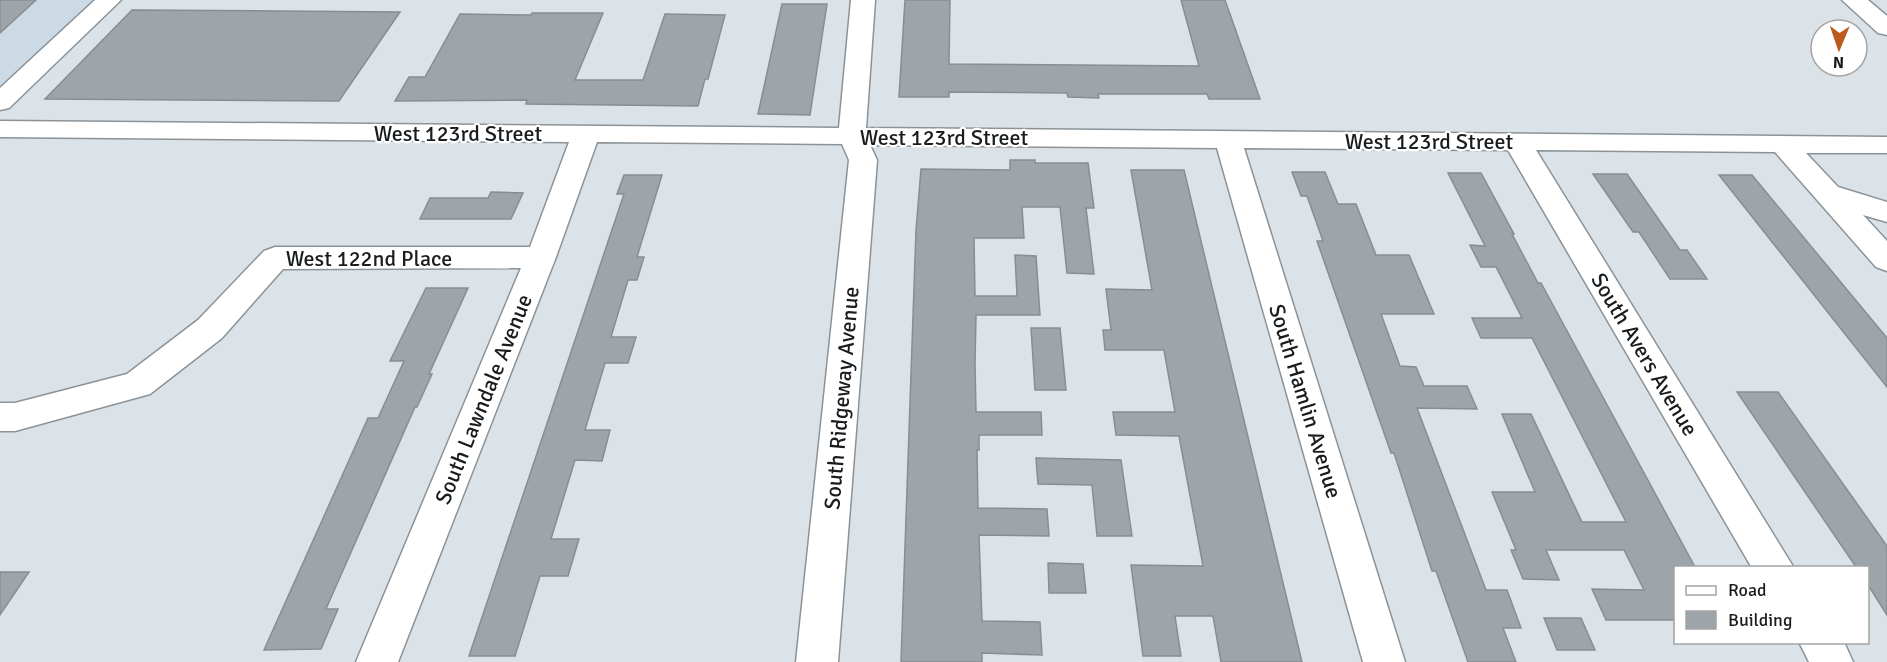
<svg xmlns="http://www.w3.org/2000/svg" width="1887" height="662" font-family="Signika,sans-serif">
<rect width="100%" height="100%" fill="#dbe3e9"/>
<path fill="#ccdae6" d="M 0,0 L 94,0 L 0,86 Z"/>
<path fill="#9da5ab" stroke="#868e93" stroke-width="1.5" d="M 0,0 L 36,0 L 0,33 Z
M 905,0 L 950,0 L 949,64 L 1199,66 L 1181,0 L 1225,0 L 1260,99 L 1209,99 L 1207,94 L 1098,94 L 1099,98 L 1068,97 L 1067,93 L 949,92 L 949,97 L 899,97 Z
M 782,4 L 827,4 L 810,115 L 758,114 Z
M 132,10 L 279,11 L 400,12 L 339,101 L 45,99 Z
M 532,13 L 603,13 L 575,80 L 643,80 L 665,14 L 725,15 L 708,79 L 705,79 L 698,106 L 526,104 L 527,100 L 395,101 L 409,77 L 425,77 L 460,14 L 531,15 Z
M 1010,160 L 1035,160 L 1035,163 L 1088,163 L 1094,208 L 1086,208 L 1094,274 L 1067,273 L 1060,207 L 1022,207 L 1024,238 L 974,238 L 975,296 L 1017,296 L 1015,255 L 1036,256 L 1040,315 L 976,315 L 975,362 L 976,412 L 1041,412 L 1042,435 L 979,435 L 979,450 L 977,450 L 978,508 L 1047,509 L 1049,536 L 979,535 L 982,621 L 1040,622 L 1042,655 L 982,653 L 982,662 L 901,662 L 916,230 L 921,169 L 1010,170 Z
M 1131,170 L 1184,170 L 1302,662 L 1221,662 L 1213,616 L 1175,616 L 1181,656 L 1143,656 L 1131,565 L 1203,566 L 1179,436 L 1116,435 L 1113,412 L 1175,412 L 1164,350 L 1105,350 L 1103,330 L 1111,330 L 1106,289 L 1152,290 Z
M 1292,172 L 1325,172 L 1338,204 L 1356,204 L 1376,255 L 1409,255 L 1434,314 L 1381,314 L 1400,366 L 1416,367 L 1424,386 L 1467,386 L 1477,409 L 1417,408 L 1486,590 L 1507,590 L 1521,628 L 1503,628 L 1516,662 L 1468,662 L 1436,571 L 1432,571 L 1394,453 L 1391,453 L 1317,241 L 1323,241 L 1307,196 L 1301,196 Z
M 1448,173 L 1481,173 L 1514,234 L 1512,234 L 1538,283 L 1541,283 L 1695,567 L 1676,567 L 1676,620 L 1606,620 L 1592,589 L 1644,590 L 1624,550 L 1546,550 L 1559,580 L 1523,579 L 1511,550 L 1516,550 L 1492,492 L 1535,492 L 1502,414 L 1531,414 L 1582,522 L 1626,522 L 1532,338 L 1481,338 L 1472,318 L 1522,318 L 1496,267 L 1481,267 L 1470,245 L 1485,246 Z
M 1593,174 L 1627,174 L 1680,250 L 1687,250 L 1707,279 L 1670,279 L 1639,232 L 1633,232 Z
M 624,175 L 662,175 L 637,257 L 644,257 L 637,280 L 628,280 L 611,337 L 636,337 L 628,363 L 605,363 L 585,430 L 610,430 L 602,461 L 575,460 L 551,539 L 579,539 L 568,576 L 540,576 L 515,656 L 469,656 L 624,194 L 617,194 Z
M 1719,175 L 1752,175 L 1887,338 L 1887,387 Z
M 491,192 L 523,193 L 511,219 L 420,219 L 430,198 L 488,198 Z
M 426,288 L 468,288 L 429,374 L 432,374 L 417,407 L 415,407 L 326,609 L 338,609 L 321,649 L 264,650 L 368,418 L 378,418 L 404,361 L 390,361 Z
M 1031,328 L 1060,328 L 1066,390 L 1035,390 Z
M 1737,392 L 1778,392 L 1887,546 L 1887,615 L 1868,585 L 1868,567 L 1856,567 Z
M 1036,458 L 1121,460 L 1132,536 L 1097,536 L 1092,485 L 1038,484 Z
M 1048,563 L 1083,564 L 1086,593 L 1049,593 Z
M 0,572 L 29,572 L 0,615 Z
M 1544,618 L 1581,618 L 1595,650 L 1557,650 Z"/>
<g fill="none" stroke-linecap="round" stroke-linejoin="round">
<defs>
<path id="minor" d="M 95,0 L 121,0 L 9,108 L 0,110 L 0,88 Z
M 851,0 L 875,0 L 866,128 L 1887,137 L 1887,153 L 1806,153 L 1838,187 L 1887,202 L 1887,222 L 1863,215 L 1887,241 L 1887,271 L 1876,267 L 1775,152 L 1536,150 L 1794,568 L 1752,568 L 1508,150 L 1244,148 L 1405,662 L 1363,662 L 1217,148 L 870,145 L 877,160 L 838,662 L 796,662 L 849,160 L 842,144 L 597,142 L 556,257 L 398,662 L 356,662 L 521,268 L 283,269 L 222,338 L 150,394 L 15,431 L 0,431 L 0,403 L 15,403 L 127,374 L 198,320 L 264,251 L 275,247 L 530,247 L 569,142 L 0,137 L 0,121 L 839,128 Z
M 1842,0 L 1868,0 L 1887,16 L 1887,35 L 1878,33 Z
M 1799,642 L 1844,642 L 1853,662 L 1809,662 Z"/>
</defs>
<use href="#minor" stroke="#8b9398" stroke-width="3"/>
<use href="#minor" fill="#fff" fill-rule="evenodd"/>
</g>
<g text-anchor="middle" stroke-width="4.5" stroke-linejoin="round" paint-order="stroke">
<g font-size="22" fill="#191c1e" stroke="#fff">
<text x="458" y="141">West 123rd Street</text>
<text x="944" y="145">West 123rd Street</text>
<text x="1429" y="149">West 123rd Street</text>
<text x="369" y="266">West 122nd Place</text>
<text transform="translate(1645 354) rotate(59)" y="8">South Avers Avenue</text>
<text transform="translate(841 398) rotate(-85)" y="8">South Ridgeway Avenue</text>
<text transform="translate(483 399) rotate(-68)" y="8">South Lawndale Avenue</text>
<text transform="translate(1306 401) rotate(73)" y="8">South Hamlin Avenue</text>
</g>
</g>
<rect x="1674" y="566" width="195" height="78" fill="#ffffff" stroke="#a3a4a5" stroke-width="1.5"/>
<rect x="1686" y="586" width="30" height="9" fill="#ffffff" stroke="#a3a4a5" stroke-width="1.5"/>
<text x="1728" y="596" font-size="18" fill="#191c1e">Road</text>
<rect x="1686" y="611" width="30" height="18" fill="#9da5ab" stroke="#a3a4a5" stroke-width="1.5"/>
<text x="1728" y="626" font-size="18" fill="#191c1e">Building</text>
<g transform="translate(1839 48) rotate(182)"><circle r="28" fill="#ffffff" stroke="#a3a4a5" stroke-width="1.5"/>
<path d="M0-4.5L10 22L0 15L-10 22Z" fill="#bc5a1f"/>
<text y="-9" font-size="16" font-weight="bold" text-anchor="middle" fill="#191c1e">N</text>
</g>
</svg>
